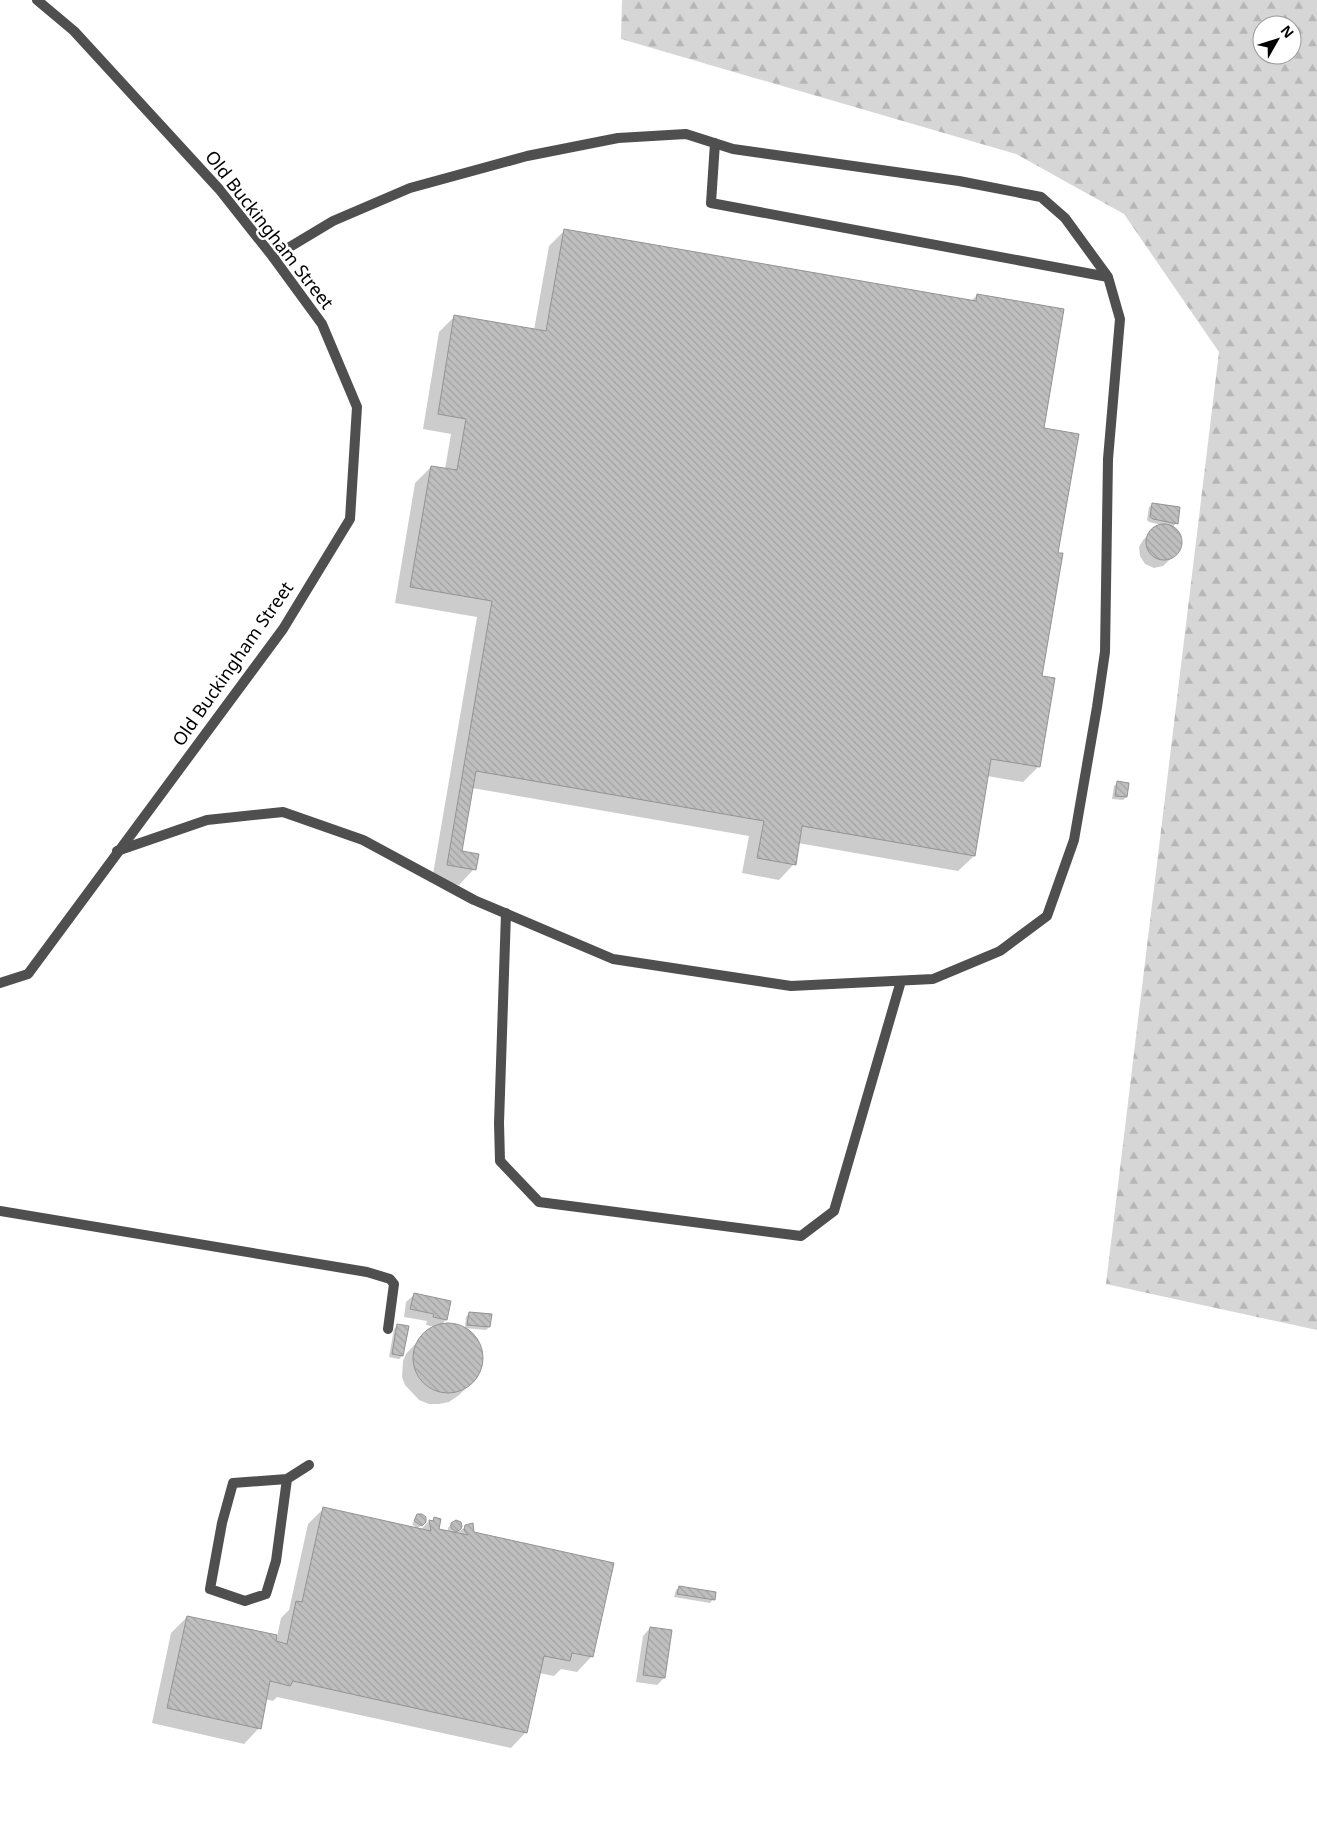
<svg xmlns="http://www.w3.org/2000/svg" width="1317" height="1843" font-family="'Noto Sans',sans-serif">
<defs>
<pattern id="forest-firs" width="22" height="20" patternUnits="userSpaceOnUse" patternTransform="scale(1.25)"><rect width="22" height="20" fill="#d6d6d6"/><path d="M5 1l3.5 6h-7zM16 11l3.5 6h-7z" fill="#b6b6b6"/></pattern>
<pattern id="building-back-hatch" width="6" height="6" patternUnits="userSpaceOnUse" patternTransform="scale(1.25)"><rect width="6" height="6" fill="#bfbfbf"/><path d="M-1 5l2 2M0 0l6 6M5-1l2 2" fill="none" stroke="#a2a2a2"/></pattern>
</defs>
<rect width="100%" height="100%" fill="#fff"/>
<path fill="url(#forest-firs)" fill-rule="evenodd" d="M 622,0 L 1317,0 L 1317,1330 L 1106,1284 L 1219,352 L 1124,214 L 1016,154 L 621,39 ZM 1262,25 L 1292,25 L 1292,55 L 1262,55 Z"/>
<path fill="#0003" d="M 564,231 L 971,301 L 977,295 L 1043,429 L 1057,554 L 1041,677 L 1053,679 L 1038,767 L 1023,782 L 987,776 L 974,856 L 958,871 L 798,843 L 794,864 L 779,880 L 742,873 L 749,836 L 472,788 L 461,852 L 474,869 L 459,885 L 432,880 L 477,617 L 395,603 L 415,483 L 431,467 L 445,469 L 451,434 L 423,429 L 439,332 L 455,316 L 534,330 L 549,246 Z
M 1153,504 L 1176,523 L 1172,528 L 1177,531 L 1181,544 L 1179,551 L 1163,566 L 1154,568 L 1145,564 L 1140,556 L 1139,547 L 1143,540 L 1151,532 L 1162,525 L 1149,522 L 1147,520 L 1149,507 Z
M 1117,783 L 1126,797 L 1123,800 L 1112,799 L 1114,786 Z
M 414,1295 L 446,1320 L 440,1326 L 459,1326 L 473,1336 L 480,1351 L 480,1369 L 471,1383 L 459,1395 L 449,1402 L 439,1404 L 429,1404 L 419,1400 L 405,1385 L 402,1377 L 403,1361 L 406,1354 L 428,1330 L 436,1327 L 426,1325 L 427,1321 L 404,1317 L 406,1302 Z
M 469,1313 L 489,1327 L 486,1330 L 465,1328 L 466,1317 Z
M 397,1326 L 402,1356 L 399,1359 L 389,1357 L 394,1329 Z
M 323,1509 L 420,1530 L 429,1521 L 432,1522 L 435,1519 L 437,1530 L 448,1532 L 448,1528 L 451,1524 L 460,1522 L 460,1531 L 466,1526 L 592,1656 L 577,1672 L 561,1669 L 554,1676 L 539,1673 L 526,1732 L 511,1748 L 277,1697 L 273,1701 L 265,1699 L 259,1728 L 244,1744 L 152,1723 L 171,1633 L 187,1617 L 277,1637 L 281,1618 L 289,1610 L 308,1524 Z
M 418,1515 L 425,1522 L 417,1529 L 412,1524 Z
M 679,1587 L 714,1599 L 710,1603 L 674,1597 L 676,1590 Z
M 650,1628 L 664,1678 L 657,1685 L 636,1682 L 643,1636 Z"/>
<path fill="url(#building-back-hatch)" stroke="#939393" d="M 564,229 L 976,301 L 977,294 L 1064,309 L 1044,428 L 1079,434 L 1058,553 L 1063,553 L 1042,676 L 1055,678 L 1040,767 L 991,759 L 975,856 L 802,826 L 796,865 L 757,858 L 764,821 L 476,771 L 462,851 L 479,854 L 476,870 L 447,865 L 492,601 L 410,587 L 431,466 L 457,470 L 466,419 L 438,414 L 454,315 L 546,331 Z
M 1152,503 L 1180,507 L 1178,524 L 1153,519 L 1150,517 Z
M1146 542a18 18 0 1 1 36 0a18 18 0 1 1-36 0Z
M 1117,781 L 1129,783 L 1127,797 L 1115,796 Z
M 414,1293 L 451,1301 L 447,1320 L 433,1317 L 434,1314 L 410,1309 Z
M 469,1312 L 492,1314 L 490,1327 L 467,1325 Z
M413 1358a35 35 0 1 1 70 0a35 35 0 1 1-70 0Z
M 397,1324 L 409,1326 L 403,1356 L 392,1354 Z
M 323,1507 L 431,1531 L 429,1520 L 433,1521 L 434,1517 L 441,1519 L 439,1529 L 468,1535 L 464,1530 L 465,1525 L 473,1523 L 474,1532 L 614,1563 L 593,1657 L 572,1653 L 570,1661 L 544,1656 L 527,1733 L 293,1681 L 290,1686 L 270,1681 L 261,1729 L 167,1708 L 187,1616 L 277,1635 L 276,1641 L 287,1644 L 296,1601 L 302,1602 Z
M 417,1514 L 422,1514 L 426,1517 L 426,1522 L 422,1526 L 414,1521 Z
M 456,1520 L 461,1522 L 462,1526 L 461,1529 L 456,1532 L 451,1528 L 451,1523 Z
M 679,1586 L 716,1592 L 715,1600 L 677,1594 Z
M 650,1627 L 672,1630 L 665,1678 L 643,1675 Z"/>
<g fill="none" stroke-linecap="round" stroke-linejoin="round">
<path stroke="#4f4f4f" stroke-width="10" d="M 715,143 L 711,203 L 1108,277
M 117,851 L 207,820 L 283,812 L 363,840 L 474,900 L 613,959 L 791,986 L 933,979 L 1000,951 L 1047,916 L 1074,840 L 1097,707 L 1105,652 L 1108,459 L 1120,319 L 1108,277 L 1065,218 L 1041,197 L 959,181 L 733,149 L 686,134 L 618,138 L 527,156 L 410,188 L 333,221 L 273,257
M 506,913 L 499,1123 L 500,1161 L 539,1202 L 801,1236 L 834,1211 L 901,981
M 0,1211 L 367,1272 L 390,1279 L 394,1284 L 388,1329
M 287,1479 L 233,1483 L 222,1523 L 210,1589 L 245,1601 L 266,1594 L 276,1561 L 287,1479 L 309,1465"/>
<path stroke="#4f4f4f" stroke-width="10" d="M 0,983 L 28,974 L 283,629 L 350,519 L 357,407 L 322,324 L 273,257 L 219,189 L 74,31 L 37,0"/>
</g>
<g text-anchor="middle" stroke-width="5" stroke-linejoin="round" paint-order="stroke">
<g font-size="18" fill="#000" stroke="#fff">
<text transform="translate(269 230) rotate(52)" y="6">Old Buckingham Street</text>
<text transform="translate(233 664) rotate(-55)" y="6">Old Buckingham Street</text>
</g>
</g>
<g transform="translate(1277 40) rotate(51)"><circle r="24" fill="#ffffff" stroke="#999999"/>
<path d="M0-4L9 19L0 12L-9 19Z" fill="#000000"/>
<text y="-8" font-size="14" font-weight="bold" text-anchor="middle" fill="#000000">N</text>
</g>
</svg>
